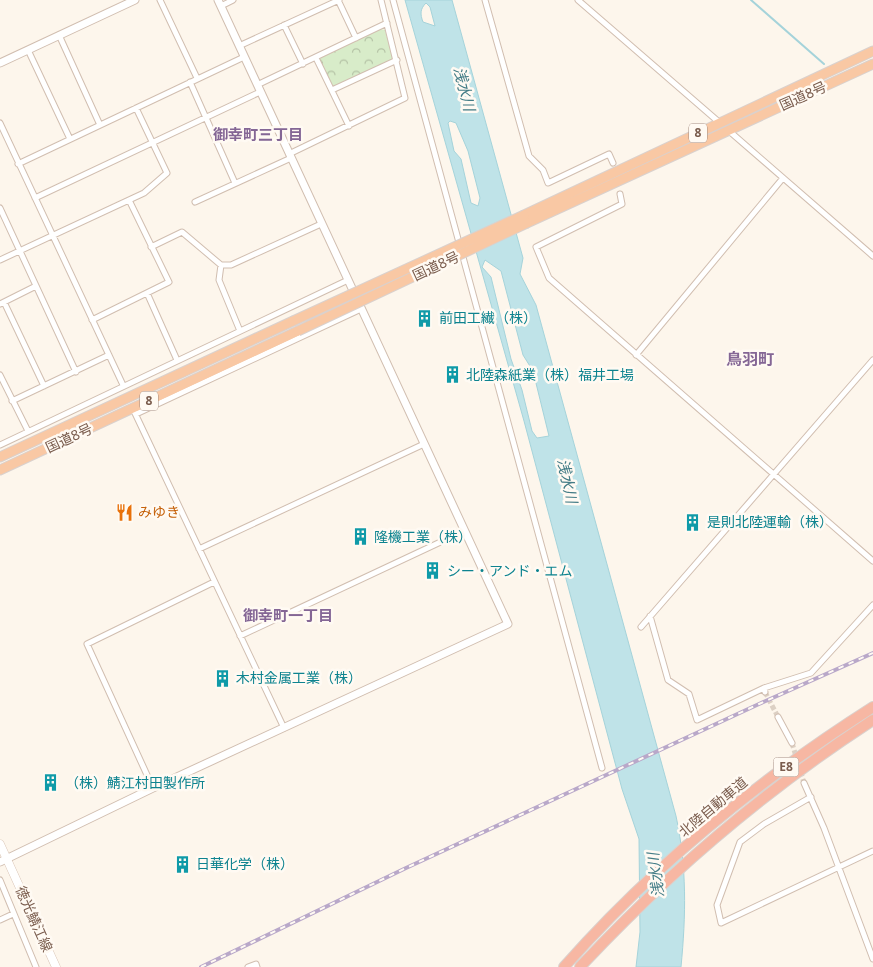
<svg xmlns="http://www.w3.org/2000/svg" width="873" height="967" font-family="'Noto Sans','Noto Sans JP',sans-serif">
<defs>
<pattern id="park-crowns" width="20" height="18" patternUnits="userSpaceOnUse" patternTransform="scale(1.25)"><rect width="20" height="18" fill="#d8ecc9"/><path d="M2 6a3 3 0 1 1 6 0M12 15a3 3 0 1 1 6 0" fill="none" stroke="#b4c2a5"/></pattern>
</defs>
<rect width="100%" height="100%" fill="#fdf6ec"/>
<path fill="url(#park-crowns)" d="M 381,29 L 385,30 L 393,59 L 333,88 L 318,59 Z"/>
<path fill="#bfe3e8" stroke="#a5d3da" fill-rule="evenodd" d="M 405,0 L 452,0 L 523,258 L 520,274 L 536,305 L 676,816 C 687,867 686,915 681,967 L 636,967 L 640,932 L 639,839 L 622,789 L 524,421 ZM 426,3 L 430,7 L 435,26 L 423,22 C 420,14 420,9 426,3 ZM 450,121 L 456,123 L 468,151 L 480,198 L 478,206 L 471,203 L 461,159 L 454,151 L 448,123 ZM 485,260 L 501,271 L 523,355 L 533,371 L 549,436 L 537,438 L 532,431 L 522,390 L 511,359 L 491,277 L 482,267 Z"/>
<g fill="none" stroke-linecap="round" stroke-linejoin="round">
<path stroke="#a5d3da" stroke-width="2" d="M 751,0 L 824,64"/>
<path stroke="#dcd0c4" stroke-width="5" stroke-dasharray="5 2.5" stroke-linecap="butt" d="M 765,692 L 778,717
M 792,743 L 804,783"/>
<defs>
<path id="minor" d="M 160,0 L 197,78
M 338,0 L 356,38
M 393,0 L 602,768
M 485,0 L 529,156 L 543,170 L 548,183 L 609,154 L 613,163
M 578,0 L 720,123
M 221,6 L 233,0
M 284,25 L 303,64
M 59,35 L 100,125
M 239,46 L 339,0
M 28,50 L 70,139
M 316,58 L 349,126
M 190,82 L 235,183
M 257,85 L 387,23
M 332,90 L 397,60
M 0,123 L 123,385
M 728,130 L 873,256
M 289,154 L 405,98 L 381,0
M 18,164 L 244,57
M 620,194 L 622,204 L 536,247 L 549,278 L 873,561
M 35,198 L 260,92
M 195,202 L 291,158
M 0,208 L 76,372
M 151,247 L 182,232 L 221,265 L 231,265 L 321,224
M 0,260 L 144,193 L 167,173 L 136,108
M 221,265 L 219,280 L 240,331
M 147,293 L 177,360
M 4,302 L 44,386
M 0,304 L 36,286
M 92,320 L 169,282 L 129,200
M 636,355 L 783,178
M 0,375 L 28,431
M 12,401 L 109,355
M 133,409 L 284,728
M 136,414 L 361,309
M 0,445 L 348,280
M 199,549 L 424,444
M 650,616 L 668,680 L 689,694 L 697,720 L 764,688
M 641,627 L 873,360
M 240,636 L 464,531
M 765,692 L 764,688 L 811,673 L 873,605
M 778,717 L 792,743
M 804,783 L 824,828 L 873,959
M 153,788 L 87,644 L 214,582
M 811,797 L 764,824 L 740,842 L 717,905 L 721,923 L 873,851
M 0,880 L 36,967
M 0,920 L 13,914
M 248,967 L 256,964 L 257,967"/>
<path id="tertiary" d="M 0,63 L 135,0
M 0,862 L 153,788 L 508,624 L 218,0"/>
<path id="secondary" d="M 0,844 L 56,967"/>
<path id="trunk" d="M 524,215 L 873,51
M 527,223 L 873,64
M 0,457 L 293,321
M 0,470 L 298,331"/>
<path id="motorway" d="M 564,967 C 653,866 760,779 873,707
M 580,967 C 668,873 765,790 873,720"/>
</defs>
<use href="#minor" stroke="#d1beb0" stroke-width="7"/>
<use href="#tertiary" stroke="#d1beb0" stroke-width="9"/>
<use href="#secondary" stroke="#d6c0b0" stroke-width="9"/>
<use href="#trunk" stroke="#dad1cd" stroke-width="11"/>
<use href="#motorway" stroke="#dad1cd" stroke-width="12"/>
<use href="#minor" stroke="#fff" stroke-width="5"/>
<use href="#tertiary" stroke="#fff" stroke-width="7"/>
<use href="#secondary" stroke="#fff" stroke-width="8"/>
<use href="#trunk" stroke="#f9c8a4" stroke-width="9"/>
<use href="#motorway" stroke="#f7b7a3" stroke-width="10"/>
<defs>
<path id="rail" d="M 201,967 L 406,868 L 759,704 L 873,653"/>
</defs>
<use href="#rail" stroke="#b9a8c9" stroke-width="4"/>
<use href="#rail" stroke="#fffaf3" stroke-width="2" stroke-dasharray="5.5" stroke-linecap="butt"/>
<defs>
<path id="trunk-bridge" d="M 293,321 L 524,215
M 298,331 L 527,223"/>
</defs>
<use href="#trunk-bridge" stroke="#dad1cd" stroke-width="11" stroke-linecap="butt"/>
<use href="#trunk-bridge" stroke="#f9c8a4" stroke-width="9"/>
</g>
<defs>
<symbol id="building-bare" viewBox="-9 -9 18 18"><path d="M-4-6H4V6H1V3H-1V6H-4ZM-2.5-4.3h1.7v1.8h-1.7ZM.8-4.3h1.7v1.8H.8ZM-2.5-1h1.7V.8h-1.7ZM.8-1h1.7V.8H.8Z" fill="#0f9aa8" stroke="#fffaf3" stroke-width="2.5" paint-order="stroke"/></symbol>
<symbol id="restaurant-bare" viewBox="-9 -9 18 18"><path d="M-5-6h1v4h1v-4h1v4h1v-4h1v5L-1.5 .5V6h-2V.5L-5-1ZM5-6V6H3V1.5H1.5Q1.5-4 5-6Z" fill="#e8710a" stroke="#fffaf3" stroke-width="2.5" paint-order="stroke"/></symbol>
</defs>
<g fill-rule="evenodd">
<use href="#building-bare" x="412" y="306" width="25" height="25"/>
<use href="#building-bare" x="440" y="362" width="25" height="25"/>
<use href="#restaurant-bare" x="112" y="500" width="25" height="25"/>
<use href="#building-bare" x="680" y="510" width="25" height="25"/>
<use href="#building-bare" x="348" y="524" width="25" height="25"/>
<use href="#building-bare" x="420" y="558" width="25" height="25"/>
<use href="#building-bare" x="210" y="666" width="25" height="25"/>
<use href="#building-bare" x="38" y="770" width="25" height="25"/>
<use href="#building-bare" x="170" y="852" width="25" height="25"/>
</g>
<g text-anchor="middle" stroke-width="5" stroke-linejoin="round" paint-order="stroke">
<g fill="#fffaf3" stroke="#a28b7f" stroke-width="1">
<rect x="689" y="123.5" width="18" height="19" rx="4"/>
<rect x="140" y="391.5" width="18" height="19" rx="4"/>
<rect x="773.5" y="757.5" width="25" height="19" rx="4"/>
</g>
<g font-size="12" font-weight="bold" fill="#7a5c4d">
<text x="698" y="137">8</text>
<text x="149" y="405">8</text>
<text x="786" y="771">E8</text>
</g>
<g font-size="14" fill="#7a5c4d" stroke="#fffaf3">
<text transform="translate(803 96) rotate(-24)" y="5">国道8号</text>
<text transform="translate(436 266) rotate(-25)" y="5">国道8号</text>
<text transform="translate(69 438) rotate(-25)" y="5">国道8号</text>
<text transform="translate(713 807) rotate(-40)" y="5">北陸自動車道</text>
<text transform="translate(34 919) rotate(66)" y="5">徳光鯖江線</text>
</g>
<g font-size="14" fill="#0d838f" stroke="#fffaf3" text-anchor="start">
<text x="439" y="323">前田工繊（株）</text>
<text x="466" y="380">北陸森紙業（株）福井工場</text>
<text x="707" y="527">是則北陸運輸（株）</text>
<text x="374" y="542">隆機工業（株）</text>
<text x="447" y="576">シー・アンド・エム</text>
<text x="236" y="683">木村金属工業（株）</text>
<text x="65" y="788">（株）鯖江村田製作所</text>
<text x="196" y="869">日華化学（株）</text>
</g>
<g font-size="14" fill="#c56008" stroke="#fffaf3" text-anchor="start">
<text x="138" y="517">みゆき</text>
</g>
<g font-size="15" font-style="italic" fill="#437c86" stroke="#fffaf3">
<text transform="translate(464 89) rotate(76)" y="5">浅水川</text>
<text transform="translate(567 481) rotate(78)" y="5">浅水川</text>
<text transform="translate(656 875) rotate(-97)" y="5">浅水川</text>
</g>
<g font-size="15" font-weight="bold" fill="#846695" stroke="#fffaf3">
<text x="258" y="140">御幸町三丁目</text>
<text x="288" y="621">御幸町一丁目</text>
</g>
<g font-size="16" font-weight="bold" fill="#846695" stroke="#fffaf3">
<text x="750" y="365">鳥羽町</text>
</g>
</g>
</svg>
